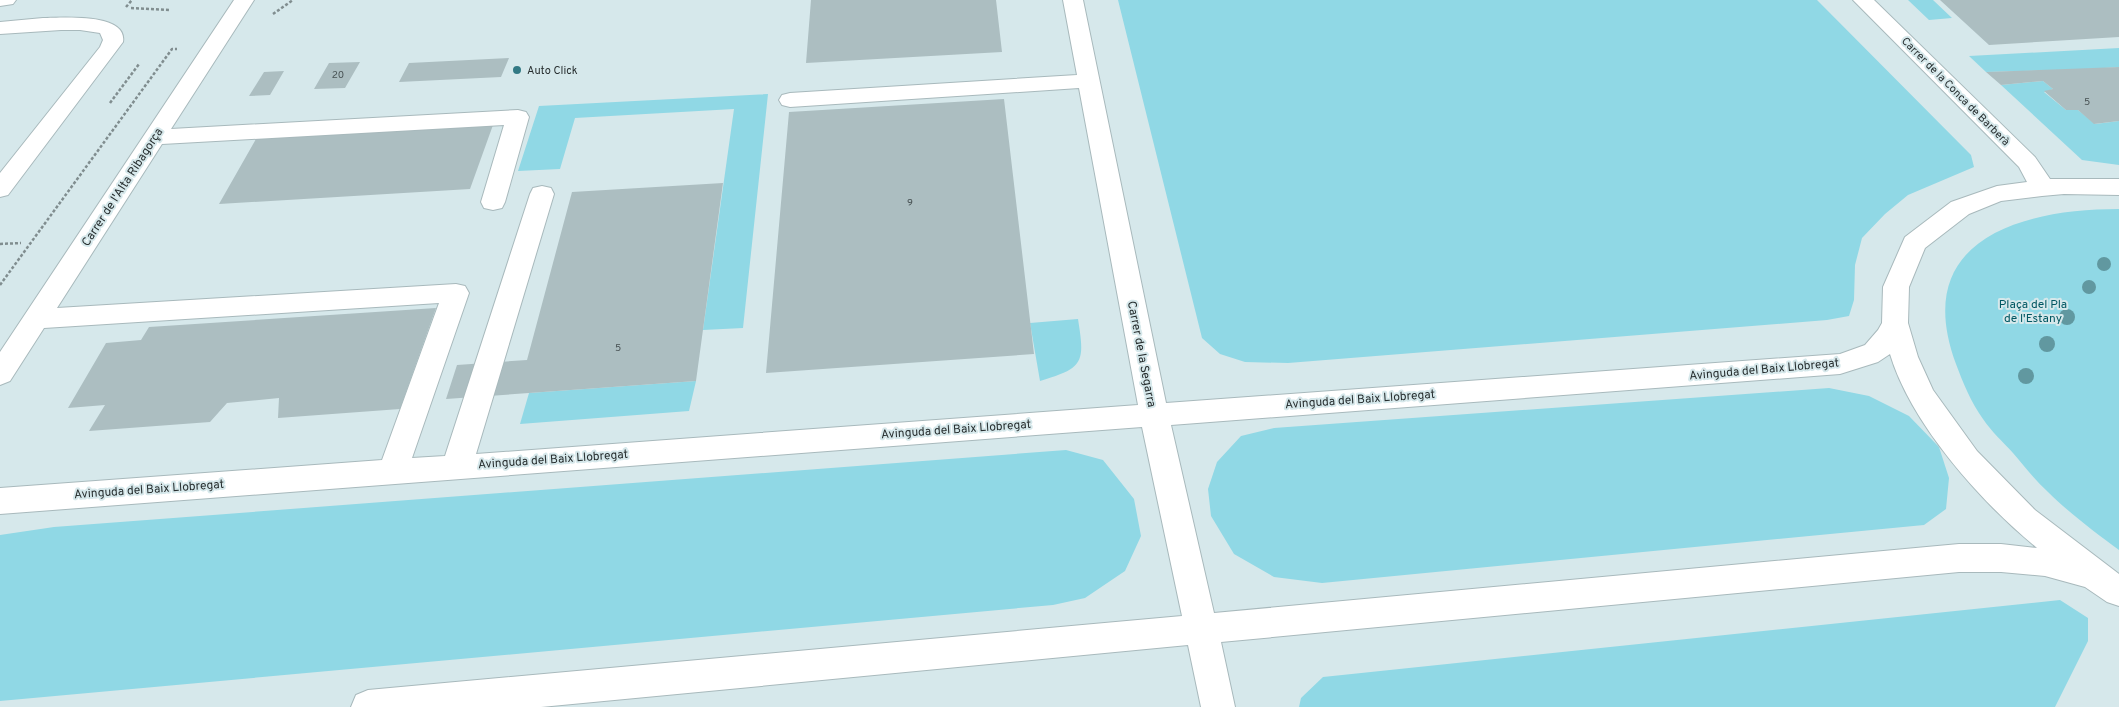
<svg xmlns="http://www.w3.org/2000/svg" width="2119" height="707" font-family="Overpass,sans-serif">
<rect width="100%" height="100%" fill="#d6e8eb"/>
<path fill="#90d8e5" d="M 1118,0 L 1817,0 L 1971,155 L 1974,167 L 1908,195 L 1885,214 L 1862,238 L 1855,265 L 1854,300 L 1849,316 L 1827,320 L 1288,363 L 1245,362 L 1220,354 L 1202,338 Z
M 1908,0 L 1933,0 L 1952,18 L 1929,20 Z
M 2119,48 L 2119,67 C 2075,71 2030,70 1986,72 L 1969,56 Z
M 2043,81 L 2053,89 L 2044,92 L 2066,110 L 2078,110 L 2095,124 L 2119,121 L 2119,165 L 2082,160 L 2001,85 Z
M 768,94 L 743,328 L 703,330 L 734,109 L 575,118 L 560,169 L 518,171 L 539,106 Z
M 2119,209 L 2119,550 C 2096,533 2068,512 2048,492 C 2035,480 2024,466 2013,453 C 2003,442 1991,431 1983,419 C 1971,402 1963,383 1956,364 C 1910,240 2020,209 2119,209 Z
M 1078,319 C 1085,363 1084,368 1040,381 L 1030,323 Z
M 696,381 L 689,411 L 520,424 L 529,393 Z
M 1829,388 L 1869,396 L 1909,416 L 1939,447 L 1949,478 L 1946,509 L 1924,525 L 1322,583 L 1274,577 L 1234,554 L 1211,516 L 1208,489 L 1217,462 L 1241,436 L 1274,428 Z
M 1066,450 L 1103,460 L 1134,499 L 1141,536 L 1125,571 L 1085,598 L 1053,605 L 0,701 L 0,535 L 54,527 Z
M 2060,600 L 2088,618 L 2088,641 L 2055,707 L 1299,707 L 1301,698 L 1323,677 Z"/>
<path fill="#acbec1" d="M 811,0 L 996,0 L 1002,52 L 806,63 Z
M 1940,0 L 2119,0 L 2119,37 L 1989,45 Z
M 509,58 L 501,77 L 399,82 L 409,63 Z
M 360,62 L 345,88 L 314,89 L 329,63 Z
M 2119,67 L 2119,121 L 2094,124 L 2078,110 L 2066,110 L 2044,91 L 2053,89 L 2043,81 L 2001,85 L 1986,72 Z
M 284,71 L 270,95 L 249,96 L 264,72 Z
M 1004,99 L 1034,354 L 766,373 L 789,112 Z
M 493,125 L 470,189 L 219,204 L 256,139 Z
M 723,183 L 696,381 L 446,399 L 457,365 L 527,360 L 572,192 Z
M 436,308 L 400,409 L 278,418 L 279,398 L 227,403 L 210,422 L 89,431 L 105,405 L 68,408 L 106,343 L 141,340 L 149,327 Z"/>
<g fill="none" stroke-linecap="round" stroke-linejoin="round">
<defs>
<path id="minor" d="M 0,0 L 16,0 L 13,4 L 0,6 Z
M 234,0 L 254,0 L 171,129 L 518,110 L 526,112 L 529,117 L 505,202 L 502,208 L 493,210 L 484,208 L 481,202 L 504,125 L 162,144 L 57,308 L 456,284 L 465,286 L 469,293 L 412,458 L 445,456 L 530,194 L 533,188 L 542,186 L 551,188 L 554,194 L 476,454 L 1138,405 L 1079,88 L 790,107 L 782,105 L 779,100 L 782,95 L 790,93 L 1077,75 L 1063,0 L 1083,0 L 1166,403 L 1840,354 L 1865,345 L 1878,330 L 1882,323 L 1883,287 L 1905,237 L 1951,202 L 1997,186 L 2027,182 L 2019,167 L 1853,0 L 1874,0 L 2035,157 L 2050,179 L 2119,179 L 2119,195 L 2064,194 L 2042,196 L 2001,201 L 1969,214 L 1925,248 L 1909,287 L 1908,323 L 1918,357 L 1933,390 L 1977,451 L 2035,510 L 2119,574 L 2119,606 L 2107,602 L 2085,587 L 2045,576 L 2001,572 L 1959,572 L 1221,642 L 1235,707 L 1201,707 L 1188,645 L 541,707 L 351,707 L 356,695 L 368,690 L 1182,616 L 1142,427 L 0,514 L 0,488 L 382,460 L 439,303 L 44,328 L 10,381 L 0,385 L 0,352 ZM 1890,354 C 1911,424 1981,502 2037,548 L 2001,544 L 1959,544 L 1214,613 L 1171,425 L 1840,374 L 1878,362 Z
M 43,18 C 60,18 128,12 123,42 L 8,195 L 0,197 L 0,173 L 100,47 L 103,40 L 100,33 L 80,30 L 61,30 L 0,34 L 0,22 Z"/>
</defs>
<use href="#minor" stroke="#a8b9bc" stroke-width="2"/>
<path stroke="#808d8f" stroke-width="2.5" stroke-dasharray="3 2" stroke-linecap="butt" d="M 126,7 L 132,0
M 131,8 L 169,10
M 273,14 L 293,0
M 110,103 L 139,64
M 0,244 L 21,243
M 0,285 L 172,49 L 177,49"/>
<use href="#minor" fill="#fff" fill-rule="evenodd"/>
</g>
<g fill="#6198a0">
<circle cx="2104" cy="264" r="7"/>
<circle cx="2089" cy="287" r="7"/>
<circle cx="2067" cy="317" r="8"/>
<circle cx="2047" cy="344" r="8"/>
<circle cx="2026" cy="376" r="8"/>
</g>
<circle fill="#327984" stroke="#d6e8eb" stroke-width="2" cx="517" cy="70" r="5"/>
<g text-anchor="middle" stroke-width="4" stroke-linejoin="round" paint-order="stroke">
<g font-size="10" fill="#485254">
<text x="338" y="78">20</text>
<text x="2087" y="105">5</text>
<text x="910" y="206">9</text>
<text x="618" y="351">5</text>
</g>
<g font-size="11" fill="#272e2f" stroke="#d6e8eb" text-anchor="start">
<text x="527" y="74">Auto Click</text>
</g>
<g font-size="11" fill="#272e2f" stroke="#d6e8eb">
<text transform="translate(1956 91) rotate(45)" y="4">Carrer de la Conca de Barberà</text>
</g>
<g font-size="12" fill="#272e2f" stroke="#d6e8eb">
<text transform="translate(122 187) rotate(-57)" y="4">Carrer de l'Alta Ribagorça</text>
<text transform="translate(1142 354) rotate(79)" y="4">Carrer de la Segarra</text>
<text transform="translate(1764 369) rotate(-5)" y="4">Avinguda del Baix Llobregat</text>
<text transform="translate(1360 399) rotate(-4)" y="4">Avinguda del Baix Llobregat</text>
<text transform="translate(956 429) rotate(-4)" y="4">Avinguda del Baix Llobregat</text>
<text transform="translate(553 459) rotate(-4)" y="4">Avinguda del Baix Llobregat</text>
<text transform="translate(149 489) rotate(-4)" y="4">Avinguda del Baix Llobregat</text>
</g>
<g font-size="12" fill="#015762" stroke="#d6e8eb">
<text x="2033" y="308">Plaça del Pla<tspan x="2033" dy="14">de l'Estany</tspan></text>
</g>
</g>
</svg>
